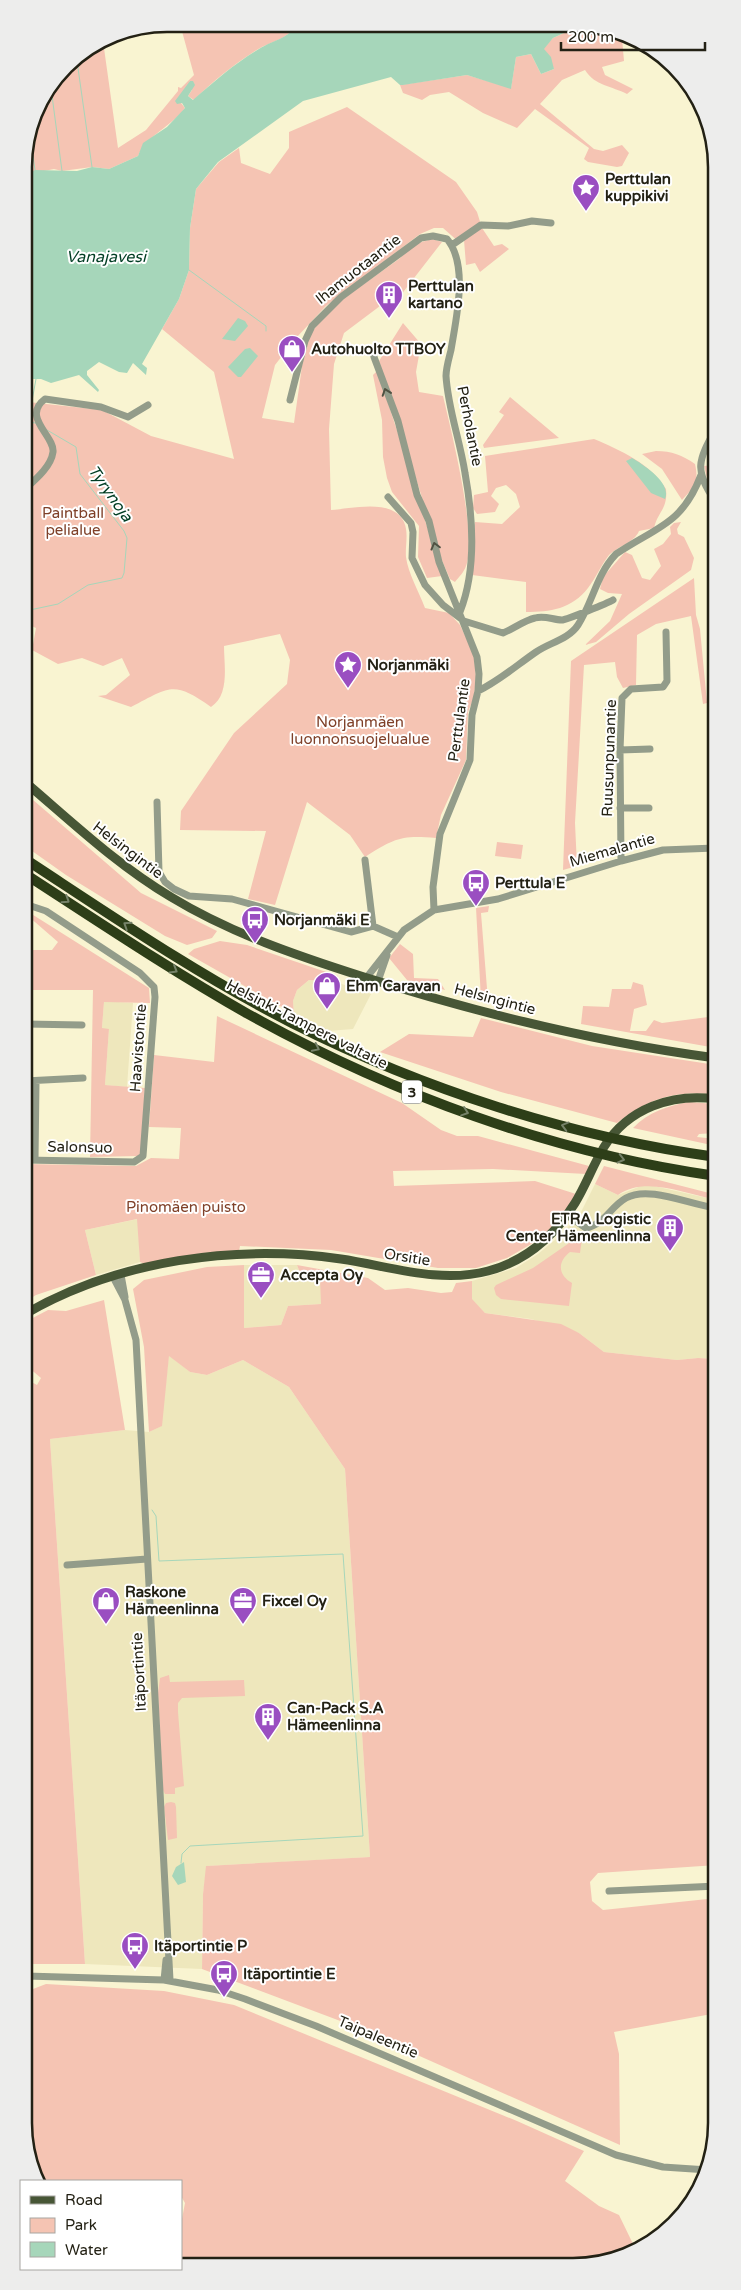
<svg xmlns="http://www.w3.org/2000/svg" width="741" height="2290" font-family="'Varela Round',sans-serif">
<rect width="100%" height="100%" fill="#f9f4d1"/>
<path fill="#eee7bc" d="M 309,980 L 336,982 L 371,994 L 353,1029 L 328,1031 L 294,1014 L 293,1001 L 297,990 Z
M 104,1001 L 133,1003 L 127,1087 L 105,1085 L 109,1029 L 102,1029 Z
M 595,1184 L 618,1195 L 641,1186 L 654,1186 L 716,1200 L 716,1359 L 698,1358 L 677,1360 L 604,1352 L 579,1333 L 531,1319 L 485,1313 L 471,1299 L 472,1281 L 516,1268 L 538,1254 L 562,1234 L 581,1212 Z
M 138,1219 L 140,1262 L 96,1275 L 85,1230 Z
M 244,1265 L 297,1265 L 300,1273 L 321,1279 L 321,1304 L 288,1306 L 281,1325 L 244,1328 Z
M 169,1355 L 190,1372 L 207,1375 L 243,1360 L 289,1387 L 345,1469 L 370,1857 L 207,1866 L 203,1894 L 202,1969 L 85,1964 L 50,1439 L 125,1430 L 149,1432 L 161,1426 Z"/>
<path fill="#f5c4b3" d="M 180,24 L 296,25 C 288,40 268,42 255,51 C 233,65 212,82 194,100 L 188,96 L 192,90 L 190,81 L 181,103 L 185,108 C 171,127 147,135 138,156 L 109,169 L 92,167 L 62,171 L 54,169 L 24,175 L 24,158 L 39,104 L 73,60 L 103,41 L 118,148 L 146,130 L 178,91 L 178,87 L 181,88 L 194,75 Z
M 579,26 L 602,27 L 619,36 L 596,37 L 622,38 L 624,61 L 602,67 L 605,75 L 633,89 L 627,94 C 612,86 595,86 585,70 L 562,80 L 540,104 L 594,149 L 603,151 L 622,145 L 629,153 L 622,166 L 617,167 L 588,162 L 584,159 L 589,148 L 535,109 L 517,128 L 483,113 L 449,92 L 430,95 L 422,100 L 403,93 L 400,85 L 467,75 L 511,88 L 516,57 L 531,54 L 541,74 L 554,69 L 543,49 L 553,38 Z
M 347,107 L 456,182 L 477,212 L 482,228 L 494,246 L 502,244 L 509,249 L 480,272 L 475,263 L 466,265 L 464,240 L 460,243 L 443,228 L 434,228 L 420,234 L 326,306 L 296,338 L 275,365 L 262,418 L 294,423 L 304,352 L 311,333 L 321,320 L 340,301 L 399,259 L 415,244 L 432,239 L 442,242 L 397,300 L 388,300 L 344,333 L 334,364 L 329,429 L 331,510 C 351,509 393,498 404,522 C 409,533 405,546 406,557 C 408,573 419,592 425,608 L 449,613 L 460,625 L 474,655 L 476,677 L 474,697 L 468,712 L 466,760 L 441,815 L 436,838 C 401,835 395,838 365,857 L 350,835 L 307,802 L 275,905 L 248,899 L 266,831 L 180,830 L 181,811 L 234,733 L 287,684 L 290,660 L 280,634 L 224,646 C 224,665 230,695 211,707 C 173,680 170,687 131,707 L 98,696 L 106,695 L 130,675 L 122,658 L 103,666 L 82,658 L 58,664 L 32,650 L 36,628 L 25,623 L 24,406 L 28,402 L 102,410 L 151,436 L 234,459 L 214,372 L 162,329 L 179,299 L 189,270 L 190,228 L 196,189 L 219,162 L 239,148 L 241,163 L 270,174 L 289,148 L 289,132 Z
M 403,323 L 421,344 L 416,372 L 419,392 L 443,396 C 451,430 478,537 466,566 C 464,572 459,577 455,582 L 450,579 L 441,558 L 379,361 Z
M 377,371 C 394,419 409,468 424,517 C 431,537 435,557 442,576 L 427,578 L 418,557 L 419,526 L 392,492 L 387,478 L 383,457 L 382,420 L 373,375 Z
M 510,397 L 559,438 L 484,448 L 483,445 L 504,415 L 499,412 Z
M 594,439 C 620,450 651,464 666,489 C 668,509 658,511 654,528 L 639,531 C 634,543 618,546 609,555 C 601,565 596,578 588,588 C 572,609 550,612 526,612 L 526,582 L 472,575 L 475,522 L 502,524 L 520,507 L 516,494 L 506,485 L 496,488 L 491,496 L 499,504 L 495,512 L 477,514 L 473,508 L 474,495 L 488,492 L 485,456 Z
M 656,451 C 672,451 682,455 695,464 C 699,482 695,486 682,500 L 662,469 L 642,454 Z
M 715,465 L 715,493 L 708,482 L 704,466 Z
M 681,522 L 677,529 L 678,534 L 684,537 L 694,558 L 691,570 L 629,614 L 596,642 L 585,645 L 610,621 L 622,594 L 608,593 L 600,589 L 603,577 L 625,552 L 632,555 L 642,578 L 650,580 L 661,566 L 654,549 L 663,544 L 671,534 L 670,527 L 674,523 Z
M 694,578 L 696,615 L 700,629 L 707,703 L 703,704 L 691,616 L 656,624 L 637,635 L 636,685 L 623,688 L 617,677 L 615,662 L 584,665 L 575,823 L 577,866 L 563,870 L 571,661 Z
M 25,793 L 141,893 L 217,931 L 212,938 L 187,945 L 165,936 L 66,875 L 25,846 Z
M 497,842 L 523,845 L 521,859 L 495,856 Z
M 489,906 L 488,912 L 481,913 L 488,1001 L 481,999 L 476,908 Z
M 30,913 L 149,988 L 150,1003 L 104,1002 L 102,1028 L 109,1029 L 105,1085 L 145,1088 L 141,1153 L 138,1156 L 90,1157 L 93,990 L 25,990 L 25,950 L 52,950 L 58,942 L 28,916 Z
M 220,941 L 247,945 L 338,976 L 336,982 L 309,980 L 297,990 L 293,1001 L 294,1014 L 188,954 L 194,949 Z
M 400,944 L 413,954 L 414,978 L 438,979 L 445,990 L 407,980 L 389,958 Z
M 633,982 L 643,985 L 647,1005 L 634,1009 L 630,1031 L 646,1031 L 654,1020 L 662,1023 L 716,1016 L 716,1048 L 581,1024 L 583,1006 L 609,1007 L 612,989 L 631,989 Z
M 217,1016 L 402,1103 L 441,1130 L 457,1136 L 478,1136 L 589,1166 L 586,1174 L 493,1169 L 393,1171 L 394,1186 L 535,1181 L 576,1194 L 558,1222 L 540,1239 L 507,1258 L 476,1268 L 438,1268 L 331,1250 L 240,1246 L 239,1251 L 203,1253 L 145,1264 L 140,1262 L 137,1219 L 85,1230 L 96,1275 L 36,1295 L 25,1302 L 25,1164 L 136,1166 L 151,1158 L 179,1159 L 181,1128 L 149,1127 L 154,1055 L 214,1062 Z
M 481,1018 L 592,1046 L 716,1065 L 716,1095 C 674,1090 650,1098 617,1123 L 501,1092 L 380,1052 L 409,1034 L 473,1037 Z
M 689,1102 L 716,1104 L 716,1133 L 699,1134 L 697,1137 L 716,1139 L 716,1146 L 633,1128 C 648,1112 668,1106 689,1102 Z
M 604,1166 L 713,1194 L 712,1199 C 684,1193 644,1176 618,1195 L 595,1184 Z
M 575,1239 L 582,1239 L 580,1253 L 570,1252 C 557,1262 558,1275 572,1283 L 569,1306 L 501,1299 L 496,1295 L 494,1288 L 496,1285 L 533,1268 Z
M 244,1265 L 244,1328 L 281,1325 L 288,1306 L 321,1304 L 320,1279 L 300,1273 L 297,1265 L 368,1278 L 385,1290 L 408,1288 L 441,1293 L 452,1292 L 456,1283 L 472,1281 L 472,1299 L 485,1313 L 561,1324 L 579,1333 L 604,1352 L 677,1360 L 698,1358 L 716,1359 L 717,1865 L 598,1873 L 590,1882 L 592,1901 L 603,1910 L 717,1898 L 717,2013 L 614,2032 L 619,2054 L 620,2145 L 343,2022 L 202,1969 L 203,1894 L 206,1866 L 370,1857 L 345,1469 L 289,1387 L 243,1360 L 207,1375 L 190,1372 L 169,1356 L 162,1426 L 149,1432 L 144,1347 L 133,1289 L 144,1280 L 207,1267 Z
M 104,1300 L 125,1430 L 50,1439 L 85,1964 L 26,1964 L 26,1379 L 37,1385 L 41,1378 L 28,1367 L 26,1359 L 25,1322 L 48,1310 L 66,1311 Z
M 169,1675 L 170,1682 L 244,1680 L 245,1696 L 182,1698 L 178,1703 L 178,1712 L 184,1786 L 175,1788 L 175,1794 L 165,1794 L 163,1790 L 158,1693 L 160,1678 Z
M 171,1802 L 175,1803 L 176,1807 L 177,1838 L 168,1840 L 164,1807 L 166,1803 Z
M 46,1984 L 164,1991 L 234,2005 L 517,2121 L 584,2151 L 565,2181 L 599,2206 L 619,2215 L 634,2246 L 642,2248 L 601,2264 L 181,2264 L 181,2224 L 185,2203 L 181,2196 L 181,2181 L 43,2181 L 26,2150 L 26,1989 L 33,1989 Z"/>
<path fill="#a6d6ba" d="M 296,25 L 579,26 L 553,38 L 544,49 L 551,57 L 554,69 L 541,74 L 531,54 L 516,57 L 511,89 L 467,75 L 403,85 L 400,85 L 391,77 L 303,101 L 218,162 L 196,189 L 190,228 L 189,270 L 179,299 L 142,364 L 147,368 L 146,375 L 133,363 L 127,373 L 119,372 L 99,362 L 87,371 L 87,375 L 99,390 L 98,392 L 79,375 L 51,383 L 41,379 L 24,379 L 24,175 L 35,170 L 77,171 L 92,167 L 109,169 L 138,156 L 143,143 L 167,127 L 185,108 L 182,103 L 177,104 L 175,101 L 190,81 L 193,81 L 195,85 L 188,96 L 193,100 C 217,79 241,58 268,44 C 279,39 290,36 296,25 Z
M 238,318 L 245,321 L 248,326 L 235,341 L 222,339 Z
M 250,348 L 258,356 L 241,377 L 238,377 L 228,367 L 245,349 Z
M 632,458 C 644,465 672,483 665,499 L 651,493 L 626,461 Z
M 184,1862 L 186,1882 L 178,1885 L 172,1876 L 176,1867 Z"/>
<g fill="none" stroke-linecap="round" stroke-linejoin="round">
<path stroke="#a6d6ba" stroke-width="1" d="M 77,61 L 92,167
M 51,88 L 62,171
M 30,136 L 35,170
M 189,270 L 266,326 L 266,331
M 36,379 L 32,401 L 26,412 L 31,421 L 37,424
M 24,445 L 33,423
M 25,611 L 58,604 L 88,585 L 122,578 L 124,573 L 127,538 L 124,531 L 80,474 L 76,447 L 47,430
M 152,1510 L 156,1516 L 159,1561 L 343,1554 L 363,1836 L 190,1846 L 182,1854 L 181,1863"/>
<path stroke="#939c8a" stroke-width="7" d="M 452,245 L 481,225 L 508,226 L 532,221 L 551,223
M 374,357 L 398,421 L 417,495 L 429,521 L 439,562 L 477,657 L 479,674 L 478,691 L 472,715 L 470,760 L 440,834 L 433,887 L 434,910
M 290,400 L 305,341 L 312,326 L 341,297 L 421,238 L 433,236 L 447,239 C 469,265 456,319 451,350 C 449,358 446,368 446,376 C 448,409 460,440 465,473 C 473,517 477,569 460,612
M 715,430 C 698,461 694,470 715,501
M 24,490 C 35,480 51,467 53,452 C 55,436 21,417 45,399 L 101,407 L 128,417 L 148,405
M 388,497 L 411,523 L 413,532 L 412,558 L 425,585 L 443,605 L 464,621 L 503,633 C 513,629 525,620 535,618 C 545,615 553,620 562,620 C 566,620 608,603 613,600
M 478,691 C 499,681 517,665 536,652 C 549,643 569,639 578,625 C 593,602 596,575 616,554 C 656,527 682,525 701,475
M 620,750 L 650,749
M 157,802 L 159,872 L 165,882 L 174,889 L 189,896 L 232,899 L 351,932 L 373,926 L 398,937
M 620,808 L 649,808
M 365,860 L 373,926
M 621,861 L 620,750 L 622,698 L 631,689 L 663,687 L 667,681 L 666,632
M 25,904 L 46,911 L 140,973 L 154,987 L 155,997 L 143,1156 L 134,1162 L 25,1160
M 367,977 L 404,930 L 434,910 L 498,899 L 621,861 L 663,850 L 715,848
M 378,981 L 387,955
M 25,1024 L 82,1025
M 25,1081 L 83,1078
M 35,1160 L 36,1081
M 567,1215 L 586,1228 C 605,1224 610,1207 626,1198 C 649,1185 690,1205 716,1208
M 121,1275 L 125,1297
M 113,1277 L 125,1300 L 136,1340 L 170,1980
M 67,1565 L 147,1559
M 609,1891 L 717,1886
M 26,1976 L 164,1980 L 218,1990 L 245,1999 L 316,2026 L 616,2155 L 663,2167 L 708,2170
M 164,1980 L 166,1960"/>
<path stroke="#475636" stroke-width="9" d="M 25,782 C 72,822 117,865 171,897 C 230,933 298,956 364,977 C 478,1013 596,1042 716,1058
M 25,1314 C 118,1260 236,1244 341,1259 C 389,1266 439,1284 488,1271 C 526,1261 555,1235 575,1203 C 586,1185 593,1165 604,1147 C 628,1108 672,1093 716,1099"/>
<path stroke="#2d3e18" stroke-width="10" d="M 25,859 C 112,916 198,975 292,1023 C 423,1089 570,1137 716,1157
M 25,874 C 99,922 172,971 248,1014 C 392,1094 553,1153 716,1176"/>
</g>
<defs><path id="oneway-chevron" d="M-2-3.5L2.5 0L-2 3.5" fill="none" stroke-width="1.6" stroke-linecap="round" stroke-linejoin="round" transform="scale(1.25)"/></defs>
<g stroke="#505243">
<use href="#oneway-chevron" transform="translate(386 392) rotate(-109)"/>
<use href="#oneway-chevron" transform="translate(435 546) rotate(-105)"/>
</g>
<g stroke="#768269">
<use href="#oneway-chevron" transform="translate(66 900) rotate(33)"/>
<use href="#oneway-chevron" transform="translate(127 925) rotate(-147)"/>
<use href="#oneway-chevron" transform="translate(174 970) rotate(31)"/>
<use href="#oneway-chevron" transform="translate(316 1048) rotate(26)"/>
<use href="#oneway-chevron" transform="translate(465 1112) rotate(19)"/>
<use href="#oneway-chevron" transform="translate(565 1126) rotate(-165)"/>
<use href="#oneway-chevron" transform="translate(621 1159) rotate(14)"/>
</g>
<defs>
<symbol id="sight-pin" viewBox="-11 -11 22 30"><path d="M0 17L-7.5 6A9.5 9.5 0 1 1 7.5 6Z" fill="#9a4ec1" stroke="#fff"/><path d="M0-6L1.8-2.2L6-1.7L2.9 1.2L3.7 5.4L0 3.3L-3.7 5.4L-2.9 1.2L-6-1.7L-1.8-2.2Z" fill="#fff"/></symbol>
<symbol id="building-pin" viewBox="-11 -11 22 30"><path d="M0 17L-7.5 6A9.5 9.5 0 1 1 7.5 6Z" fill="#9a4ec1" stroke="#fff"/><path d="M-4-6H4V6H1V3H-1V6H-4ZM-2.5-4.3h1.7v1.8h-1.7ZM.8-4.3h1.7v1.8H.8ZM-2.5-1h1.7V.8h-1.7ZM.8-1h1.7V.8H.8Z" fill="#fff"/></symbol>
<symbol id="shop-pin" viewBox="-11 -11 22 30"><path d="M0 17L-7.5 6A9.5 9.5 0 1 1 7.5 6Z" fill="#9a4ec1" stroke="#fff"/><path d="M-5-2.5h2.3a2.7 3.5 0 0 1 5.4 0H5L5.5 6h-11ZM-1.5-2.5h3a1.5 2.3 0 0 0-3 0Z" fill="#fff"/></symbol>
<symbol id="bus-pin" viewBox="-11 -11 22 30"><path d="M0 17L-7.5 6A9.5 9.5 0 1 1 7.5 6Z" fill="#9a4ec1" stroke="#fff"/><path d="M-5-6H5V4H4V6H2V4H-2V6H-4V4H-5ZM-3.5-4V0h7V-4ZM-3.5 1.2v1.5H-2V1.2ZM2 1.2v1.5H3.5V1.2Z" fill="#fff"/></symbol>
<symbol id="office-pin" viewBox="-11 -11 22 30"><path d="M0 17L-7.5 6A9.5 9.5 0 1 1 7.5 6Z" fill="#9a4ec1" stroke="#fff"/><path d="M-6-3h4V-5.5h4V-3h4V5H-6ZM-1-4.5V-3h2v-1.5ZM-6 0V1H6V0Z" fill="#fff"/></symbol>
</defs>
<g fill-rule="evenodd">
<use href="#sight-pin" x="570" y="172" width="32" height="43"/>
<use href="#building-pin" x="373" y="279" width="32" height="43"/>
<use href="#shop-pin" x="276" y="333" width="32" height="43"/>
<use href="#sight-pin" x="332" y="649" width="32" height="43"/>
<use href="#bus-pin" x="460" y="867" width="32" height="43"/>
<use href="#bus-pin" x="239" y="904" width="32" height="43"/>
<use href="#shop-pin" x="311" y="970" width="32" height="43"/>
<use href="#building-pin" x="654" y="1212" width="32" height="43"/>
<use href="#office-pin" x="245" y="1259" width="32" height="43"/>
<use href="#shop-pin" x="90" y="1585" width="32" height="43"/>
<use href="#office-pin" x="227" y="1585" width="32" height="43"/>
<use href="#building-pin" x="252" y="1701" width="32" height="43"/>
<use href="#bus-pin" x="119" y="1930" width="32" height="43"/>
<use href="#bus-pin" x="208" y="1958" width="32" height="43"/>
</g>
<g text-anchor="middle" stroke-width="4" stroke-linejoin="round" paint-order="stroke">
<rect fill="#fff" stroke="#65645a" stroke-width="1" x="402" y="1080.5" width="20" height="23" rx="4"/>
<g font-size="14" font-weight="bold" fill="#232114">
<text x="412" y="1097">3</text>
</g>
<g font-size="15" font-weight="bold" fill="#232114" stroke="#fff" text-anchor="start">
<text x="605" y="184">Perttulan<tspan x="605" dy="17">kuppikivi</tspan></text>
<text x="408" y="291">Perttulan<tspan x="408" dy="17">kartano</tspan></text>
<text x="311" y="354">Autohuolto TTBOY</text>
<text x="367" y="670">Norjanmäki</text>
<text x="495" y="888">Perttula E</text>
<text x="274" y="925">Norjanmäki E</text>
<text x="346" y="991">Ehm Caravan</text>
<text x="651" y="1224" text-anchor="end">ETRA Logistic<tspan x="651" dy="17">Center Hämeenlinna</tspan></text>
<text x="280" y="1280">Accepta Oy</text>
<text x="125" y="1597">Raskone<tspan x="125" dy="17">Hämeenlinna</tspan></text>
<text x="262" y="1606">Fixcel Oy</text>
<text x="287" y="1713">Can-Pack S.A<tspan x="287" dy="17">Hämeenlinna</tspan></text>
<text x="154" y="1951">Itäportintie P</text>
<text x="243" y="1979">Itäportintie E</text>
</g>
<g font-size="15" fill="#232114" stroke="#fff">
<text transform="translate(358 269) rotate(-38)" y="5">Ihamuotaantie</text>
<text transform="translate(470 426) rotate(79)" y="5">Perholantie</text>
<text transform="translate(459 720) rotate(-82)" y="5">Perttulantie</text>
<text transform="translate(609 758) rotate(-88)" y="5">Ruusunpunantie</text>
<text transform="translate(128 850) rotate(37)" y="5">Helsingintie</text>
<text transform="translate(612 850) rotate(-16)" y="5">Miemalantie</text>
<text transform="translate(495 999) rotate(15)" y="5">Helsingintie</text>
<text transform="translate(307 1024) rotate(27)" y="5">Helsinki-Tampere valtatie</text>
<text transform="translate(138 1048) rotate(-86)" y="5">Haavistontie</text>
<text transform="translate(80 1147) rotate(1)" y="5">Salonsuo</text>
<text transform="translate(407 1257) rotate(9)" y="5">Orsitie</text>
<text transform="translate(139 1672) rotate(-93)" y="5">Itäportintie</text>
<text transform="translate(378 2037) rotate(23)" y="5">Taipaleentie</text>
</g>
<g font-size="15" fill="#7f4028" stroke="#fff">
<text x="73" y="518">Paintball<tspan x="73" dy="17">pelialue</tspan></text>
<text x="360" y="727">Norjanmäen<tspan x="360" dy="17">luonnonsuojelualue</tspan></text>
<text x="186" y="1212">Pinomäen puisto</text>
</g>
<g font-size="16" font-style="italic" fill="#003d23" stroke="#fff">
<text x="106" y="262">Vanajavesi</text>
<text transform="translate(111 493) rotate(55)" y="6">Tyrynoja</text>
</g>
</g>
<path d="M0 0H741V2290H0ZM167 32H573A135 135 0 0 1 708 167V2123A135 135 0 0 1 573 2258H167A135 135 0 0 1 32 2123V167A135 135 0 0 1 167 32Z" fill="#ededec" fill-rule="evenodd"/>
<path fill="none" stroke="#232114" stroke-width="2.5" d="M167 32H573A135 135 0 0 1 708 167V2123A135 135 0 0 1 573 2258H167A135 135 0 0 1 32 2123V167A135 135 0 0 1 167 32Z"/>
<rect x="20" y="2180" width="162" height="90" fill="#ffffff" stroke="#a7a6a1"/>
<rect x="30" y="2196" width="25" height="8" fill="#475636" stroke="#a7a6a1"/>
<text x="65" y="2205" font-size="15" fill="#232114">Road</text>
<rect x="30" y="2218" width="25" height="15" fill="#f5c4b3" stroke="#a7a6a1"/>
<text x="65" y="2230" font-size="15" fill="#232114">Park</text>
<rect x="30" y="2242" width="25" height="15" fill="#a6d6ba" stroke="#a7a6a1"/>
<text x="65" y="2255" font-size="15" fill="#232114">Water</text>
<path d="M561 42v8h144v-8" fill="none" stroke="#232114" stroke-width="2.5"/>
<text x="568" y="42" font-size="15" fill="#232114" stroke="#ffffff" stroke-width="4" paint-order="stroke">200 m</text>
</svg>
